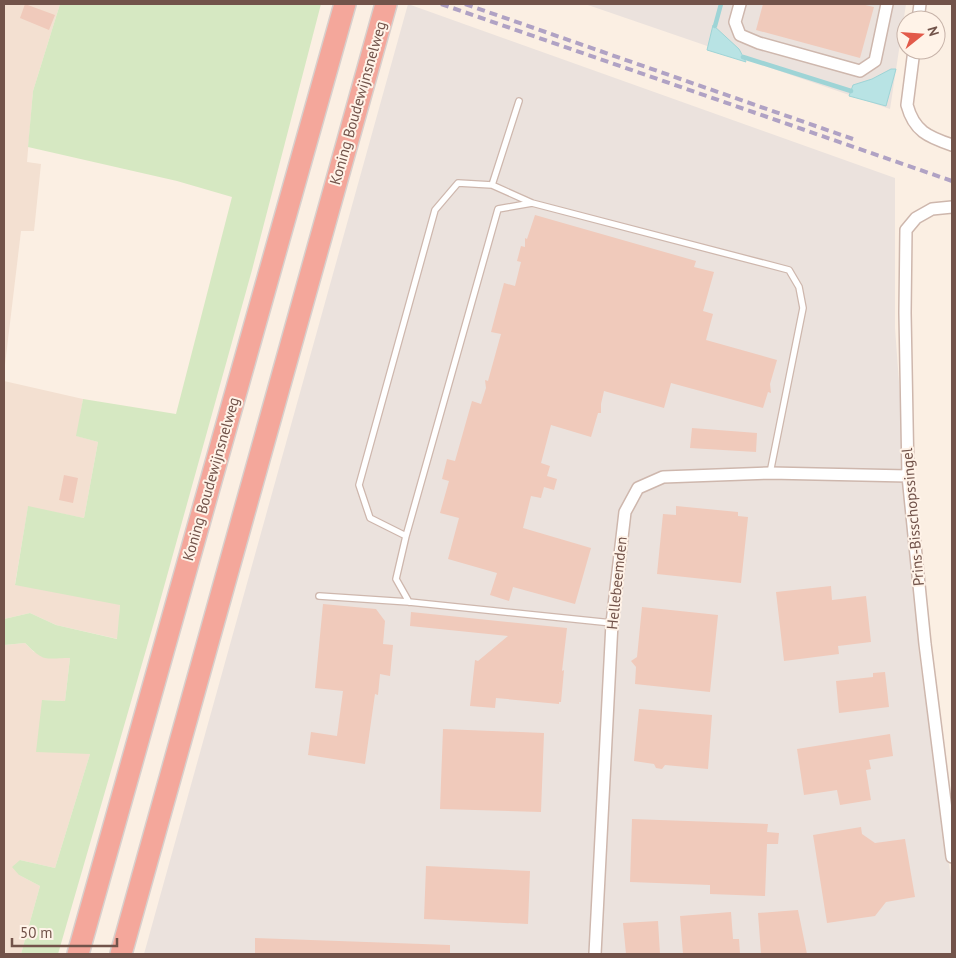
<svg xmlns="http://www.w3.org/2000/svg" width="956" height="958" font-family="'PT Sans',sans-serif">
<rect width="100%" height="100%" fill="#fbefe3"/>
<path fill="#f3e0d1" d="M 4,4 L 60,4 L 33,91 L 27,162 L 41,164 L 34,231 L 21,231 L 4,373 Z
M 4,381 L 83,399 L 77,436 L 98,442 L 84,518 L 28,507 L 15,584 L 120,604 L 118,639 L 56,625 L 30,613 L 4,619 Z
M 25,643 L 34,652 L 70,658 L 65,701 L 43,700 L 90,754 L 55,868 L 20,860 L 19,875 L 40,886 L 21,954 L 4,954 L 4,645 Z"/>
<path fill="#ebe2dd" d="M 408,4 L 895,178 L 895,328 L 919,654 L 952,885 L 952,954 L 144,954 Z
M 585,4 L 906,4 L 890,109 Z"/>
<path fill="#d6e8c2" d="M 60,4 L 321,4 L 252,270 L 157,612 L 58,954 L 21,954 L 40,886 L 19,875 L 12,867 L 20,860 L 55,868 L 90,754 L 36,752 L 42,700 L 65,701 L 70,658 C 44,658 45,663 25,643 L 4,645 L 4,619 L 30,613 L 56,625 L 117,639 L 120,605 L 15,585 L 28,506 L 84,518 L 98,442 L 76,436 L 83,399 L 176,414 L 232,197 L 177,181 L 28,147 L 33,91 Z"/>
<path fill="#b8e3e4" stroke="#9ed4d6" d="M 713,25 L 739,49 L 746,62 L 707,50 Z
M 891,69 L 896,69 L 886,106 L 849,96 L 853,85 L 872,79 Z"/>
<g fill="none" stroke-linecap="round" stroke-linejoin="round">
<path stroke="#9ed4d6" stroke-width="4.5" d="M 715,26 L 721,4
M 743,57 L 851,91"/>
</g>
<path fill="#f0cabb" d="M 25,4 L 55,15 L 49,30 L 20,18 Z
M 763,4 L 861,4 L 874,7 L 860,58 L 756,30 Z
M 535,215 L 696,261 L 694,267 L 714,272 L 703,311 L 713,314 L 706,340 L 777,360 L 770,384 L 771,393 L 768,392 L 763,408 L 671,383 L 664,408 L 604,391 L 601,404 L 601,413 L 598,413 L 591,437 L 551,425 L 541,463 L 550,466 L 547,476 L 557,479 L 554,490 L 544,487 L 541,498 L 531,496 L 523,528 L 591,548 L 575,604 L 513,587 L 509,601 L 490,595 L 497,573 L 448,559 L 459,518 L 440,513 L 449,481 L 442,479 L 447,459 L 455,461 L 472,401 L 481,404 L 486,388 L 485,380 L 488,381 L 501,334 L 491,332 L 504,283 L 515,286 L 521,262 L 517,261 L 521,246 L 525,247 L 525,238 L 527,239 Z
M 692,428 L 757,433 L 756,452 L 690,448 Z
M 64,475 L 78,478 L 73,503 L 59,500 Z
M 676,506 L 738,512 L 738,516 L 748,517 L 741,583 L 657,574 L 663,514 L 676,515 Z
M 831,586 L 832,600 L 866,596 L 871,642 L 838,646 L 839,654 L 784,661 L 776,592 Z
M 323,604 L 376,609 L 385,621 L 383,644 L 393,645 L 390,676 L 380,674 L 378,695 L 375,694 L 365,764 L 308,755 L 311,732 L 337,736 L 343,691 L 315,688 Z
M 642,607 L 718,615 L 710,692 L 635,684 L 636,667 L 631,661 L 637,657 Z
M 411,612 L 567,628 L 562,671 L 564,670 L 561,702 L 559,702 L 559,704 L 496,698 L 495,708 L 470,706 L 475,660 L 478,661 L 508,636 L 410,626 Z
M 885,672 L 889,707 L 839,713 L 836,681 L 873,677 L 873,673 Z
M 639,709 L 712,715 L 708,769 L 665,765 L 662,769 L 656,768 L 654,764 L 634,761 Z
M 443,729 L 544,733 L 541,812 L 440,809 Z
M 890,734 L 893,756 L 869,760 L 871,769 L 866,770 L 871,800 L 840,805 L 837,790 L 804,795 L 797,749 Z
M 632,819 L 768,824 L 767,832 L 779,833 L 778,844 L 767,844 L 765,896 L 710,894 L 710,885 L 630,882 Z
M 861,827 L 862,834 L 875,843 L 905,839 L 915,897 L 886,902 L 875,916 L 827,923 L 813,835 Z
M 426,866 L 530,871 L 528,924 L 424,919 Z
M 798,910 L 807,954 L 761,954 L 758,913 Z
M 731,912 L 733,939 L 739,939 L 740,954 L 683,954 L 680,916 Z
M 658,921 L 660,954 L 626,954 L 623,923 Z
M 255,938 L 450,945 L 450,954 L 255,954 Z"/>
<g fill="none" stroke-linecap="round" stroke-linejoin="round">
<defs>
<path id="lane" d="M 492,185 L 519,101
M 406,536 L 370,518 L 359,485 L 435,210 L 458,183 L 492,185 L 532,203
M 319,596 L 409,602 L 612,623
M 409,602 L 396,579 L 406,536 L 498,209 L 532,203 L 789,270 L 799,287 L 803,308 L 770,473"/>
<path id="street" d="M 740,4 L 735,22 L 740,35 L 759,43 L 860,71 L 875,61 L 887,4
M 918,20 L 920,4
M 914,50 L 907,105 C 914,131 928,137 952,145
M 952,207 L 932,209 L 916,218 L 906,230 L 905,313 L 908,476 L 925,644 L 952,857
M 595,954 L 612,623 L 625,512 L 638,488 L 663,477 L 770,473 L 908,476"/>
<path id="highway" d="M 78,954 L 345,4
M 121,954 L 386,4"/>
</defs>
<use href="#lane" stroke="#ceb7ad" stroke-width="8"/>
<use href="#street" stroke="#ceb7ad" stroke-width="14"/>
<use href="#highway" stroke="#d8cfcc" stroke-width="24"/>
<use href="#lane" stroke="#fff" stroke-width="5.5"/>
<use href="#street" stroke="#fff" stroke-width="11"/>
<use href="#highway" stroke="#f4a79b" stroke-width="21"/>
<path stroke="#b0a2c4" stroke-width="4" stroke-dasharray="8 5" stroke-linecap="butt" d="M 441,4 L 952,181
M 465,4 L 853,139"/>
</g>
<g text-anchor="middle" stroke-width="4" stroke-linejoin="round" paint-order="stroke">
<g font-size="15" fill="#72534a" stroke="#fff3e8">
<text transform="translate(358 103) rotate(-74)" y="5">Koning Boudewijnsnelweg</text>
<text transform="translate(211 479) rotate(-74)" y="5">Koning Boudewijnsnelweg</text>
<text transform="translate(913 517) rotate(-95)" y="5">Prins-Bisschopssingel</text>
<text transform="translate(617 583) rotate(-84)" y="5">Hellebeemden</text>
</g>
</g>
<rect width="956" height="958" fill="none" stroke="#72534a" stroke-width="10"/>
<g transform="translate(921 35) rotate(73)"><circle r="24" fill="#fff3e8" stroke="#c7b3a9"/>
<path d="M0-4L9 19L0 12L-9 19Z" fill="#e25a4a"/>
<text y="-8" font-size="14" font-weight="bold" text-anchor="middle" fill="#72534a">N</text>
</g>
<path d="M12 938v8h105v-8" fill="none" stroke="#72534a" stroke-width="2.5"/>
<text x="20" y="938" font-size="15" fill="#72534a" stroke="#fff3e8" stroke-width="4" paint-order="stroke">50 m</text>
</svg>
